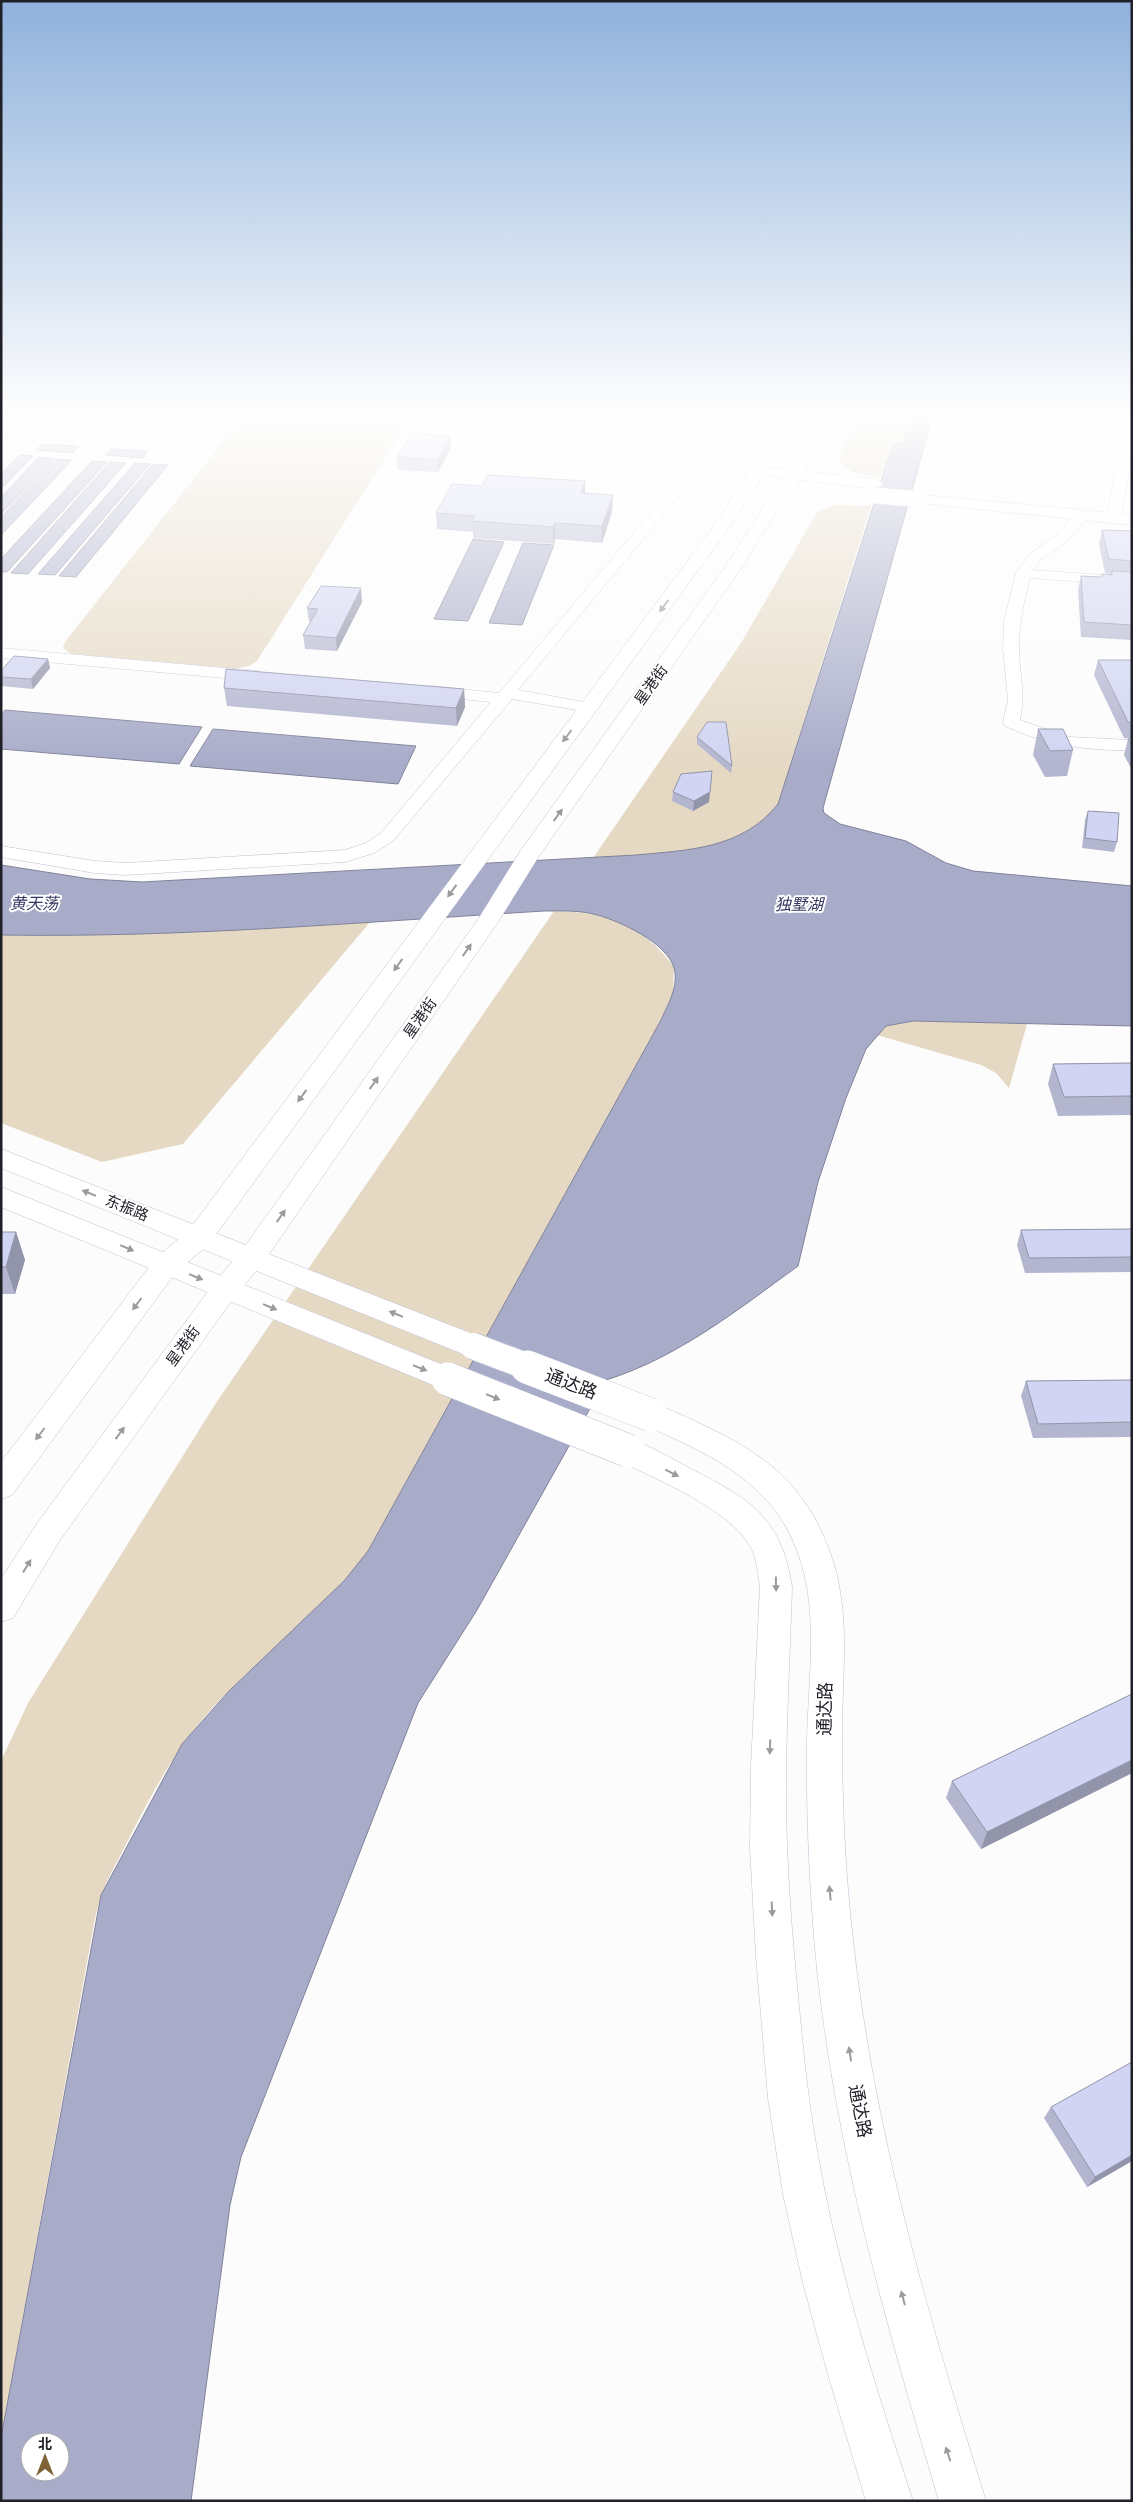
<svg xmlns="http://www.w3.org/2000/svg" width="1133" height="2502" font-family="'Varela Round','Noto Sans SC',sans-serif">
<rect width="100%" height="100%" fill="#fcfcfc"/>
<path fill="#e5d9c4" d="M 244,415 L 412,415 L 257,661 L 249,666 L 234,669 L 72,655 L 63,648 L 65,642 Z
M 855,415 L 909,415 L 904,444 L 893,444 L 881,477 L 854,473 L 840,463 L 840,456 Z
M 836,505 L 871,506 L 778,804 C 735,859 656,854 593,858 L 741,643 L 816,514 L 823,509 Z
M 554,911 C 606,912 643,925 674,967 L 673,992 L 661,1020 L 368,1551 C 322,1615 253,1660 202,1720 C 163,1766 137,1824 109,1877 L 101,1895 L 95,1918 L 1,2438 L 1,1761 L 28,1703 L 216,1403 Z
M 371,921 L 183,1144 L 102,1162 L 1,1123 L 1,935 C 125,937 248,928 371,921 Z
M 913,1021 L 1027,1024 L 1009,1088 L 996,1073 L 981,1065 L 877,1035 L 886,1026 Z"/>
<path fill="#a9acc9" stroke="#808299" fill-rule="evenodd" d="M 909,415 L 933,415 L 823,808 L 824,813 L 840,824 L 906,841 L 946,863 L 973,871 L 1132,886 L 1132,1026 L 913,1021 L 886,1026 L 866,1049 L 846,1098 L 818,1182 L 798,1266 C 739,1309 677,1358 606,1380 L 477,1610 L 418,1703 L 241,2157 L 230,2205 L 191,2501 L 1,2501 L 1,2438 L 101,1895 L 182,1744 L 229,1691 L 344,1581 L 368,1551 L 661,1020 C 668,1004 679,986 674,968 C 667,943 620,921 597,915 C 580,910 561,911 544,911 C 363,922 182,938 1,935 L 1,865 L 90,879 L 142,882 L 636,855 C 689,850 742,849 778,804 L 893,444 L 904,444 ZM 30,2442 L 60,2442 L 60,2472 L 30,2472 Z
M 42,444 L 79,446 L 73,453 L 36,450 Z
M 111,449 L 148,451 L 143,458 L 105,455 Z
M 20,455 L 33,456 L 1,489 L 1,474 Z
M 39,457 L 55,459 L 1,514 L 1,497 Z
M 57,459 L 72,460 L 1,535 L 1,517 Z
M 92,461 L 107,462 L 7,572 L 1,572 L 1,559 Z
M 110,462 L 126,463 L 28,574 L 11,573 Z
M 135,463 L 150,464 L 55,575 L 38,574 Z
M 153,464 L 168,465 L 76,577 L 59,576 Z
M 473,539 L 504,542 L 468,621 L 434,619 Z
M 523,543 L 554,545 L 522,625 L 489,623 Z
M 5,710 L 202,727 L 179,764 L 1,749 L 1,715 Z
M 213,729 L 416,746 L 398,784 L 190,766 Z"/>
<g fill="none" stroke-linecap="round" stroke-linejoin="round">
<defs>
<path id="street" d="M 708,415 L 720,415 L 708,449 L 678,497 L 518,690 L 595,704 L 597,707 L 595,710 L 589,712 L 512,699 L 393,841 L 374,853 L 345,862 L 125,875 L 95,873 L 1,857 L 1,846 L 95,861 L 125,863 L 345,850 L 366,843 L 381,833 L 491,702 L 431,696 L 425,694 L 423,691 L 425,688 L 431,686 L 499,693 L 668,492 L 696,449 Z
M 1104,415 L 1116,415 L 1113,436 L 1128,476 L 1121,519 L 1114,523 L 1107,519 L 1114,476 L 1101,436 Z
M 1080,513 L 1087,517 L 1085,520 L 1065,543 L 1042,558 L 1032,570 L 1132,577 L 1132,585 L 1030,578 C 1024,601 1019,623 1019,647 C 1019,675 1026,691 1020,720 L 1069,737 L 1132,740 L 1132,750 C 1086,751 1047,745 1005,726 L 1003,722 L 1008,700 L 1003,649 L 1004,621 L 1016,573 L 1032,552 L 1055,537 L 1075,514 Z
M 1,648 L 258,671 L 266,676 L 258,681 L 1,658 Z"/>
<path id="secondary" d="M 756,466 L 875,479 L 883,484 L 875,489 L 751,474 L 748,471 Z
M 915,494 L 1132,515 L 1132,525 L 909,502 L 907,499 L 909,496 Z
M 1,1149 L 483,1338 L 487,1346 L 483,1354 L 473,1357 L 463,1354 L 1,1168 Z
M 1,1187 L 458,1371 L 463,1379 L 458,1387 L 448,1390 L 438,1387 L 1,1207 Z
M 651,1403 C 670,1409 689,1418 707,1427 C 766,1455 804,1485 828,1547 C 852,1606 842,1672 842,1734 C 842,1802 845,1871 853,1940 C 874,2132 928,2317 986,2501 L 939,2501 C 884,2317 830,2129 814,1937 C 809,1872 806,1807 807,1742 C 808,1677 821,1604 794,1543 C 766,1477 702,1451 640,1423 L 636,1415 L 640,1407 Z
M 629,1439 C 651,1446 671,1458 691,1469 C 749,1498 782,1518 792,1587 C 790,1655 786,1724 786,1792 C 786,1864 792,1935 799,2006 C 803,2048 807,2090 814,2132 C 834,2258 873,2380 913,2501 L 866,2501 L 827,2371 L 803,2283 L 783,2194 L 768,2098 L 756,1956 L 750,1847 L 751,1766 L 760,1587 C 758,1573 757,1558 750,1546 C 729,1509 656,1479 618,1460 L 614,1451 L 618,1442 Z"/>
<path id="primary" d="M 772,415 L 786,415 L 759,482 L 725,533 L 209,1244 L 176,1272 L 12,1495 L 1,1499 L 1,1462 L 156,1258 L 189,1230 L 713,527 L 743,482 Z
M 810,415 L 824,415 L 798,486 L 781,505 L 739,571 L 539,856 L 498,922 L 263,1263 L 235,1296 L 60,1540 L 13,1618 L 1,1622 L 1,1579 L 38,1522 L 215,1282 L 243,1249 L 477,921 L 521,850 L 723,570 L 769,499 L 783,484 Z"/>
</defs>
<use href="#street" stroke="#bec1d6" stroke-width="1"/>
<use href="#secondary" stroke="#bec1d6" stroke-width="1"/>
<use href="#primary" stroke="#bec1d6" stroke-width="1"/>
<use href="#street" fill="#fff" fill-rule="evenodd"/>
<use href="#secondary" fill="#fff" fill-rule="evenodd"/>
<use href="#primary" fill="#fff" fill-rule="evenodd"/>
<defs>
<path id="secondary-bridge-far2" d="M 870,495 L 915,499"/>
<path id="secondary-bridge-far1" d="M 473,1346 L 531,1368"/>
<path id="secondary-bridge" d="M 527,1367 L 651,1415
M 448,1379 L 629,1451"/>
</defs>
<use href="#secondary-bridge-far2" stroke="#bec1d6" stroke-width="17" stroke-linecap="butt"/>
<use href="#secondary-bridge-far1" stroke="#bec1d6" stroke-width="28" stroke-linecap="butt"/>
<use href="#secondary-bridge" stroke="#bec1d6" stroke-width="34" stroke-linecap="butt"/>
<use href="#secondary-bridge-far2" stroke="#fff" stroke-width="16"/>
<use href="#secondary-bridge-far1" stroke="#fff" stroke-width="26"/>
<use href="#secondary-bridge" stroke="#fff" stroke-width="33"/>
</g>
<path fill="#b4b6d0" d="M 451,448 L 438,472 L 398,470 L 397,457 Z
M 585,481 L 585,494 L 612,512 L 602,543 L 555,539 L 554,544 L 473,538 L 473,532 L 437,529 L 436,513 L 482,486 Z
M 1102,530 L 1132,531 L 1132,640 L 1081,637 L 1078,590 L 1081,576 L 1101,577 L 1102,574 L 1111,574 L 1105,573 L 1099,544 Z
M 362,602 L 337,651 L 305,649 L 303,635 L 311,622 L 309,621 L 307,608 Z
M 48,659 L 50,668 L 33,689 L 1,686 L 1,671 Z
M 1098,660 L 1132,660 L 1132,739 L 1124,738 L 1094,675 Z
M 224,688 L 464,689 L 465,707 L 457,726 L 227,706 Z
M 1038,729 L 1073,750 L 1067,776 L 1045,777 L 1033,755 Z
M 697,737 L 732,766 L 731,773 L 697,744 Z
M 1128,739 L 1132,739 L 1132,770 L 1124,755 Z
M 711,781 L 709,802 L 693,811 L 672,801 L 673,792 Z
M 1088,811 L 1117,842 L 1114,852 L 1082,848 L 1085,820 Z
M 1132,1063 L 1132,1115 L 1058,1116 L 1048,1084 L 1053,1064 Z
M 1132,1229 L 1132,1272 L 1025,1273 L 1017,1245 L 1021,1230 Z
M 1,1232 L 16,1232 L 25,1260 L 15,1294 L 1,1294 Z
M 1132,1380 L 1132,1437 L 1033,1438 L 1021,1396 L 1026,1381 Z
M 1132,1694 L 1132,1773 L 981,1849 L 946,1798 L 952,1781 Z
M 1051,2107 L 1132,2161 L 1087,2187 L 1044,2118 Z"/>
<path fill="#9294a9" d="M 450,436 L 451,448 L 438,472 L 437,460 Z
M 585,481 L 585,498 L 581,493 Z
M 613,495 L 612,512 L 602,543 L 602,526 Z
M 555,523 L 555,539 L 554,544 L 553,527 Z
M 361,588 L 362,602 L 337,651 L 336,638 Z
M 48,659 L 50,668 L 33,689 L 31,679 Z
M 464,689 L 465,707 L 457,726 L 456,708 Z
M 711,781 L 709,802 L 693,811 L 694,801 Z
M 16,1232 L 25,1260 L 15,1294 L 6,1267 Z
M 1132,1760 L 1132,1773 L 981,1849 L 987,1832 Z
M 1132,2155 L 1132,2161 L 1087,2187 L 1095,2177 Z"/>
<path fill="#d1d4f2" stroke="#9294a9" d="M 411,433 L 450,436 L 437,460 L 397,457 Z
M 488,475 L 585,481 L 581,493 L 613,495 L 602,526 L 555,523 L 553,527 L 472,521 L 475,516 L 436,513 L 452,484 L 482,486 Z
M 1102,530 L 1132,531 L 1132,561 L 1109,559 Z
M 1112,571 L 1132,572 L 1132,625 L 1084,622 L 1081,576 L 1102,577 L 1102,574 L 1112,575 Z
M 321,586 L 361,588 L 336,638 L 303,635 L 318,609 L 307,608 Z
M 14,656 L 48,659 L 31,679 L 1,677 L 1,671 Z
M 1098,660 L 1132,660 L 1132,723 L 1128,722 Z
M 226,669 L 464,689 L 456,708 L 224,688 Z
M 707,722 L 726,722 L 732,766 L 697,737 Z
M 1038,729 L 1063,729 L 1073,750 L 1050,751 Z
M 1128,739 L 1132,739 L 1132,746 Z
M 712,771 L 710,792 L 694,801 L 673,792 L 681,774 Z
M 1088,811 L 1119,813 L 1117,842 L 1085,838 Z
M 1132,1063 L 1132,1096 L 1064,1097 L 1053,1064 Z
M 1132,1229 L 1132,1257 L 1029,1258 L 1021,1230 Z
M 1,1232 L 16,1232 L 6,1267 L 1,1267 Z
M 1132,1380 L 1132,1422 L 1038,1424 L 1026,1381 Z
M 1132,1694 L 1132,1760 L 987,1832 L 952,1781 Z
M 1132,2062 L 1132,2155 L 1095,2177 L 1051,2107 Z"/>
<defs><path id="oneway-solid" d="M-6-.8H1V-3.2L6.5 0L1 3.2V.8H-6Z" transform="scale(1.25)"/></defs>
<g fill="#9b9b9e">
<use href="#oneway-solid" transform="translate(664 606) rotate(126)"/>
<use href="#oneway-solid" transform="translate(567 736) rotate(127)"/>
<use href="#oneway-solid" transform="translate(558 815) rotate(-54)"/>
<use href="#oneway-solid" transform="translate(452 891) rotate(126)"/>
<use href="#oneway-solid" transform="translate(467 950) rotate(-55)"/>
<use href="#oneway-solid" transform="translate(398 965) rotate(126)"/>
<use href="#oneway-solid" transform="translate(374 1083) rotate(-55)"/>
<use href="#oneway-solid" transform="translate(302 1096) rotate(126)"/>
<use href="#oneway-solid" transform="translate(89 1193) rotate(-158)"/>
<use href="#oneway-solid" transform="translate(281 1216) rotate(-55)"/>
<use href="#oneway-solid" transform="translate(127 1248) rotate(23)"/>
<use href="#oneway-solid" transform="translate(196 1277) rotate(22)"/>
<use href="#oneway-solid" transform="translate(137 1304) rotate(127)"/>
<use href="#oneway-solid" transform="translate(270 1307) rotate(22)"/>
<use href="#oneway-solid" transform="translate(396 1314) rotate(-158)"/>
<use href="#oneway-solid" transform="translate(420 1368) rotate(22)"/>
<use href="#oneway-solid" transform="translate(493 1397) rotate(22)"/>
<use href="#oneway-solid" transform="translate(120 1433) rotate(-54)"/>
<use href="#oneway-solid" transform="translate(40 1434) rotate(127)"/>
<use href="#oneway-solid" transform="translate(672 1473) rotate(27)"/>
<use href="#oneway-solid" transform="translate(27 1566) rotate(-58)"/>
<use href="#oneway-solid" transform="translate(776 1584) rotate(89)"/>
<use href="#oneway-solid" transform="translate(770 1747) rotate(92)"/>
<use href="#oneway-solid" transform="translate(830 1893) rotate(-95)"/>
<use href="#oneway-solid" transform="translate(772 1909) rotate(87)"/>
<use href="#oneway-solid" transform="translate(850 2054) rotate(-99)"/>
<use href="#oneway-solid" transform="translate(903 2298) rotate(-105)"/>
<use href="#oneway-solid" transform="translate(948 2454) rotate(-108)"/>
</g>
<linearGradient id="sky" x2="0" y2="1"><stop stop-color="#8fb1dc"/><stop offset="0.54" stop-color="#fefefe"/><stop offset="1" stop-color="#fefefe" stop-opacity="0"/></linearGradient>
<rect width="1133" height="766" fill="url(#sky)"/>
<g text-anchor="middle" stroke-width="4" stroke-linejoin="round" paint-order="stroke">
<g font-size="15" fill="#202028" stroke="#fff">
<text transform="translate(651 685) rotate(-55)" y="5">星港街</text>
<text transform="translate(420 1018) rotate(-55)" y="5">星港街</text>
<text transform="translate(127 1208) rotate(22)" y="5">东振路</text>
<text transform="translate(183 1346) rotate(-54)" y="5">星港街</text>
</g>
<g font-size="16" font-style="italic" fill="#363862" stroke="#fff">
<text x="34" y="909">黄天荡</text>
<text x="799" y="910">独墅湖</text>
</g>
<g font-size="18" fill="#202028" stroke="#fff">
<text transform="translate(571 1384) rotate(21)" y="6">通达路</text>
<text transform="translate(825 1709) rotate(-89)" y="6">通达路</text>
<text transform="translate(860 2111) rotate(79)" y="6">通达路</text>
</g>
</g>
<rect width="1133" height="2502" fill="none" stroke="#202028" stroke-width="5"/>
<g transform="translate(45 2457)"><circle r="24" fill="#ffffff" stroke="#a6a6a9"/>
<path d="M0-4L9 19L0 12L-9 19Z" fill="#7d6335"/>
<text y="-8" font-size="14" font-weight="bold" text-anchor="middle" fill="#202028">北</text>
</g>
</svg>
